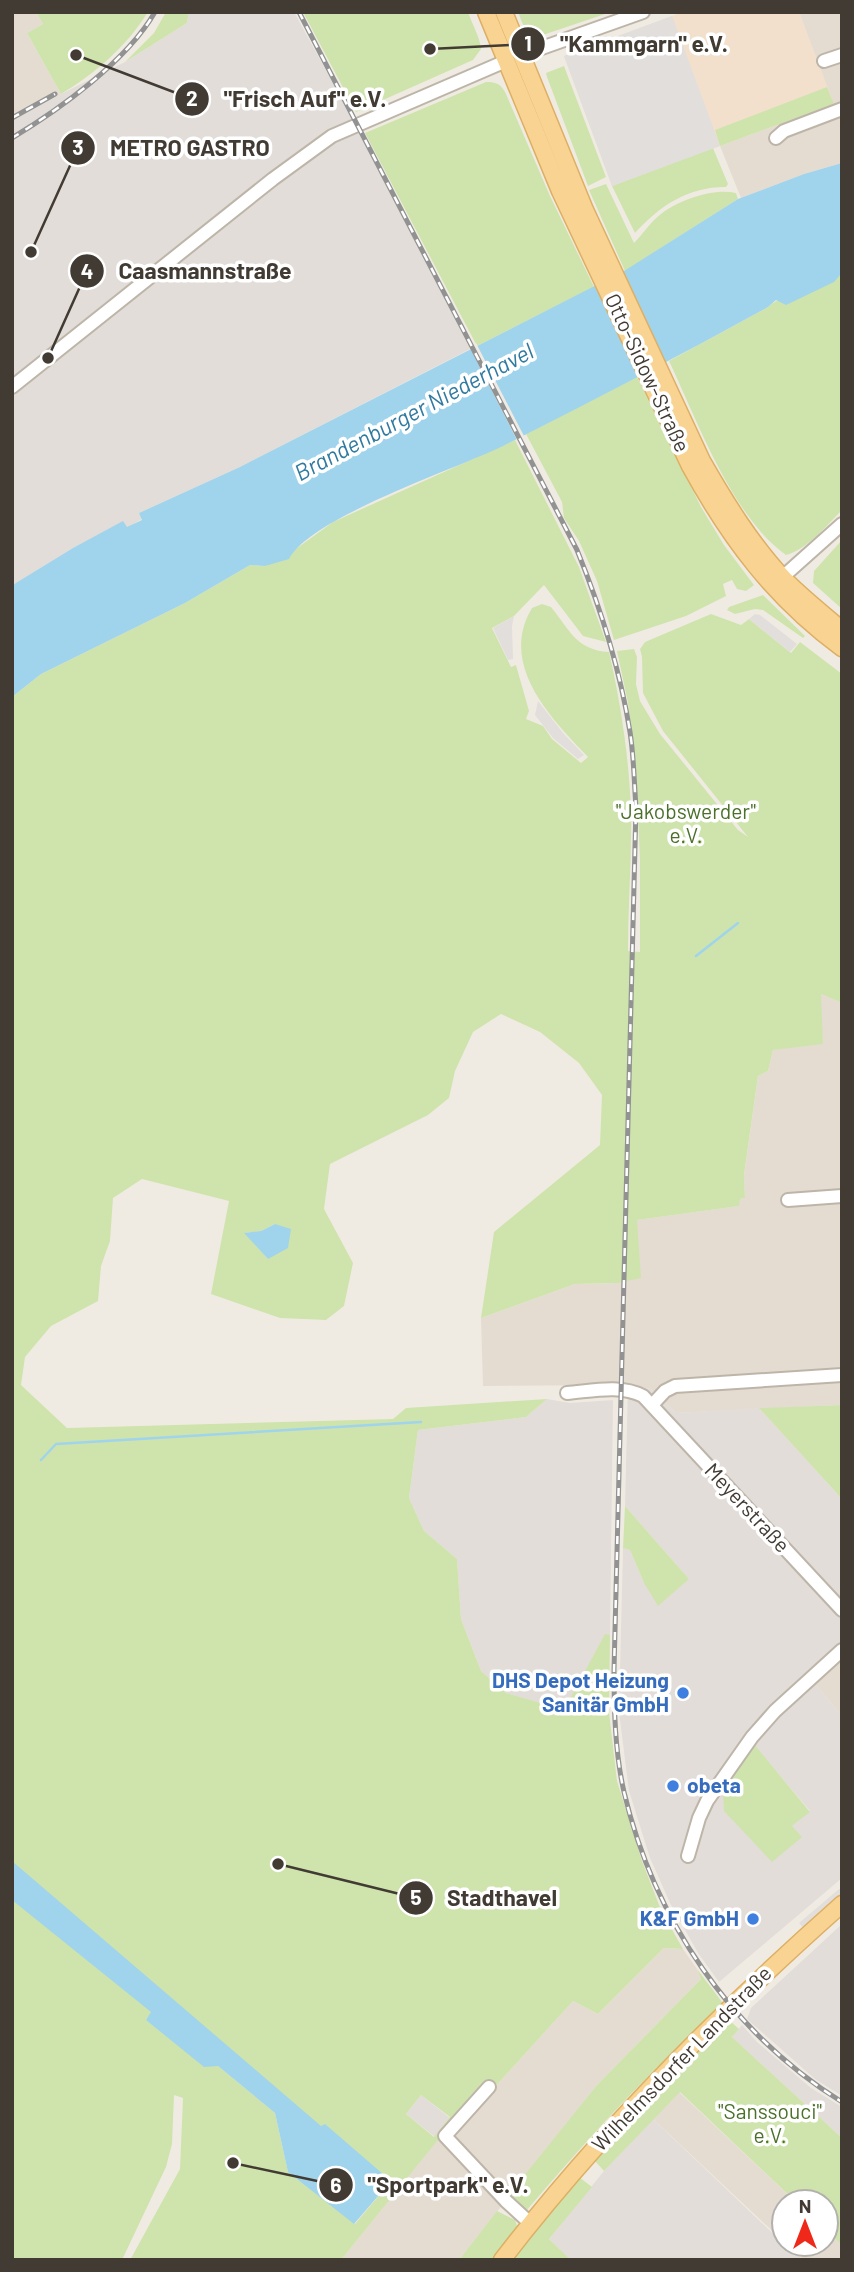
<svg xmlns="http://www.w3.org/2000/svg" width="854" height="2272" font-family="Barlow,sans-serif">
<rect width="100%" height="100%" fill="#f0ebe2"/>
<path fill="#e4dcd1" d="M 12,12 L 36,12 L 43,24 L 27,33 L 61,94 L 18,119 L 12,113 Z
M 799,12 L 842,12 L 842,163 L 804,174 L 741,198 L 720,146 L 833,104 Z
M 821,994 L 842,1003 L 842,1405 L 676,1413 L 651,1389 L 628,1385 L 483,1386 L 481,1318 L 575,1284 L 618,1283 L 637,1220 L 738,1206 L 740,1199 L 745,1198 L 744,1176 L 758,1076 L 768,1071 L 773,1050 L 785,1047 Z
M 842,1642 L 842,1716 L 808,1675 Z
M 664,1948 L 683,1949 L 697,1969 L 701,1979 L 597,2085 L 459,2260 L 341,2260 L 437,2140 L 452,2134 L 573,2001 L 598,2014 Z
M 679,2092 L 796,2202 L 784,2202 L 784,2242 L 653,2119 Z
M 826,2231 L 842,2245 L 842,2260 L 803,2260 L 786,2244 L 826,2244 Z"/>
<path fill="#f2e0cd" d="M 683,12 L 799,12 L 834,104 L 612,186 L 564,56 Z"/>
<path fill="#e2ddd8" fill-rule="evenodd" d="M 189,12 L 294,12 L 356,125 L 470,349 L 240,467 L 139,513 L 142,519 L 127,528 L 123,522 L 73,548 L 12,586 L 12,113 L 18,118 L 61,94 L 125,62 L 187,23 Z
M 628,1385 L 651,1389 L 676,1413 L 759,1408 L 842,1499 L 842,1642 L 808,1675 L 842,1716 L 842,1878 L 719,1982 L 698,1953 L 670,1903 L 650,1858 L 629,1791 L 619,1712 L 623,1548 L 630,1550 L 644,1583 L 689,1579 L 625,1506 ZM 754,1745 L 810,1811 L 792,1826 Z
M 547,1399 L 570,1403 L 613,1400 L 610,1635 L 605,1635 L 564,1711 L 506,1693 L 481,1671 L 461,1619 L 457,1559 L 424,1531 L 409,1498 L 418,1430 L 526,1417 Z
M 842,1924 L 842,2096 L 815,2079 L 747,2019 L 751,2008 Z
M 742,2025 L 757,2042 L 811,2088 L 842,2107 L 842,2138 L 732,2037 Z
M 421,2095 L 450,2118 L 435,2137 L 406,2114 Z
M 653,2119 L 784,2244 L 803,2260 L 571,2260 L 549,2239 L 604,2171 Z"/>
<path fill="#cfe4ac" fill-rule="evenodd" d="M 36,12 L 148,12 C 126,47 96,73 61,94 L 27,33 L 43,24 Z
M 166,12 L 189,12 L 187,23 L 125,62 L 154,33 Z
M 303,12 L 468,12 C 472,24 480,37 481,49 L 473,60 L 356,112 Z
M 518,12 L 611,12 L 537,37 C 525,34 522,22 518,12 Z
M 564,66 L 606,177 L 588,186 L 547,77 L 546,73 Z
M 486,82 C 497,82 501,84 506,94 L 550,196 L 594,287 L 477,346 L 365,133 Z
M 827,87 L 834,104 L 720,146 L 715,130 Z
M 713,148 L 728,184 L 726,187 C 687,187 660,206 635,233 L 612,186 Z
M 606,184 L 634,243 C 643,234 651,221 661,214 C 679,200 713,188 736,193 L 738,199 L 625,271 L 589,190 Z
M 842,273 L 842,510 C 827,525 808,549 786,555 C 732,517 697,420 669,361 L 768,307 C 789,288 823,295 842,273 Z
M 637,377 L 701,507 L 724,545 L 754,585 L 746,591 L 737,589 L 732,580 L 723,584 L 726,596 L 686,616 L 614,640 L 597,581 L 579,541 L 564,518 L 562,502 L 526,434 Z
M 515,440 L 579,567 L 606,642 L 583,636 L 544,585 L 514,616 L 492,628 L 511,667 L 516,665 L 529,711 L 526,719 L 543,726 L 552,739 L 581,763 L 588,757 C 551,719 498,664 532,608 L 542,604 L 551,607 C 570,630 576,650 609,652 C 621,704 629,757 631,811 C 632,857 628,904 628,951 L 640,952 L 640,859 L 636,772 L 628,703 L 617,651 L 634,649 L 637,657 L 636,684 L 640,701 L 660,734 L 738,830 L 748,837 L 663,731 L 643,693 L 642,657 L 640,649 L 645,642 L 711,614 L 741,625 L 749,619 L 791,653 L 800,642 L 842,674 L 842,1003 L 821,994 L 823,1044 L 773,1050 L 768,1071 L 758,1076 L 744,1175 L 745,1198 L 740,1199 L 739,1206 L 637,1220 L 641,1278 L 618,1283 L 575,1284 L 481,1318 L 494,1232 L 600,1145 L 602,1095 L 579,1063 L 540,1032 L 501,1014 L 473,1032 L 455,1071 L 449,1098 L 428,1115 L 330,1164 L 324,1209 L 353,1263 L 344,1306 L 326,1320 L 280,1318 L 211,1294 L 229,1201 L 142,1179 L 113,1198 L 110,1241 L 101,1266 L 98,1301 L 51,1326 L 25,1357 L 21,1385 L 67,1428 L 393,1419 L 406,1408 L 547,1399 L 526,1417 L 418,1430 L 409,1498 L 424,1531 L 457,1559 L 461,1619 L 481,1671 L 506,1693 L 564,1710 L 605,1634 L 610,1635 L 609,1712 L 617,1781 L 642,1861 L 661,1910 L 683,1949 L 664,1948 L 598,2014 L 573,2001 L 452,2134 L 437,2141 L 341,2260 L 130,2260 L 180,2169 L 183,2098 L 174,2095 L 172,2144 L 166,2167 L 122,2260 L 12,2260 L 12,697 L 41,674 L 185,603 L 250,565 L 265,566 L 293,551 L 333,522 ZM 275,1224 L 268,1259 L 245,1233 L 261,1231 ZM 152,2012 L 321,2127 L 391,2181 L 355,2224 L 288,2172 L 275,2113 L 218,2066 L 146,2020 ZM 421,2095 L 450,2117 L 434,2137 L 406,2114 Z
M 842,540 L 842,609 L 813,583 L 814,571 Z
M 763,595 L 805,636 L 803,638 L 763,610 L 755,609 L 735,614 L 727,610 L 729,607 Z
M 842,1405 L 842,1499 L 759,1408 Z
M 625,1506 L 689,1579 L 658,1606 L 644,1583 L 630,1550 L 623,1548 Z
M 754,1744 L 810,1812 L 792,1826 L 802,1837 L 772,1862 L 724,1811 L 723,1790 Z
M 697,1969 L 725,2006 C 652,2066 588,2139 526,2211 L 507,2197 L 597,2085 L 701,1979 Z
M 729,2020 L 739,2029 L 732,2037 L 842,2138 L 842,2245 L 826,2231 L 826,2202 L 796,2202 L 680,2092 L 604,2171 L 595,2161 Z
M 579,2177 L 592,2187 L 549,2239 L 571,2260 L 511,2260 Z
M 497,2211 L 515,2220 L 518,2229 L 494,2260 L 459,2260 Z"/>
<path fill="#e1dedb" d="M 672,16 L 720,146 L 612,186 L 564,56 Z
M 755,614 L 760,615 L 797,644 L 790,652 L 749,619 Z
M 514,616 L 512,626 L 513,659 L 508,660 L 493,628 Z
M 538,701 L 563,733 L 584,755 L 578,759 L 553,738 L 535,715 Z
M 839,1889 L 842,1890 L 842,1904 L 808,1934 L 799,1923 Z"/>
<path fill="#a0d3ec" d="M 842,163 L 842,273 L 834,282 L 786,305 L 776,300 L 768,307 C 681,355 592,401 503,446 C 456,469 311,517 289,559 L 265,566 L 250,565 L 185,603 L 41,674 L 12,697 L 12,586 L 16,583 L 73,548 L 123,521 L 127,527 L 142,520 L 139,513 L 240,467 L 624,271 L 738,199 L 804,174 Z
M 275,1224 L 291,1229 L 288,1248 L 268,1259 L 244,1233 L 261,1231 Z
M 12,1861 L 321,2126 L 325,2124 L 391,2181 L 354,2224 L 288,2172 L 275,2113 L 218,2066 L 204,2067 L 146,2020 L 151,2012 L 12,1900 Z"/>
<path fill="#f0ebe2" d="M 476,343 L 525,438 L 518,442 L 469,346 Z"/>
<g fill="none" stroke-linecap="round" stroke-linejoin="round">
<path stroke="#a0d3ec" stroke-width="2.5" d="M 696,956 L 738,923
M 41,1460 L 56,1444 L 421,1422"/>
<defs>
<path id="minor" d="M 522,55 L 643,12
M 824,61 L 842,55
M 776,138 L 784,131 L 842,109
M 12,387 L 273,179 L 332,136 L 506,61
M 777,582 L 842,524
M 788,1200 L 842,1196
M 567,1393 C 592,1391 620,1384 643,1396 L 842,1610
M 652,1405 L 665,1391 L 675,1386 L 842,1375
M 688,1856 L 699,1818 L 707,1801 L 752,1737 L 775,1711 L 842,1650
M 489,2087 L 445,2136 L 506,2201 L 530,2223"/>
<path id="major" d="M 486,12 L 560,191 L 690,466 C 730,539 774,598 842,648
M 504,12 L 585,210 L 702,461 C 726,503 752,545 785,580 C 803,598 823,614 842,630
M 502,2260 C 602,2130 719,2013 842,1904"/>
</defs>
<use href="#minor" stroke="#beb5a9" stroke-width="16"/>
<use href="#major" stroke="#ddaf64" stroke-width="19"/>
<use href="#minor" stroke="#fff" stroke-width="12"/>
<use href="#major" stroke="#f9d392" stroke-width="16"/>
<defs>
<path id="rail" d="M 299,12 L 577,550 C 601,609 620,669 630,732 C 634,757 634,782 636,807 L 614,1670 C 614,1711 615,1752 624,1792 C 654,1919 731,2033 842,2102
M 12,118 L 55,94
M 12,138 C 60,109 127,61 155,12"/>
</defs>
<use href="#rail" stroke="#929292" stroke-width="5"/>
<use href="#rail" stroke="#fff" stroke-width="2.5" stroke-dasharray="8" stroke-linecap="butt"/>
</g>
<g fill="#3f7fe0" stroke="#fff" stroke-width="2.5">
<circle cx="683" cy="1693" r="7"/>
<circle cx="673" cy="1786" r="7"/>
<circle cx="753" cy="1919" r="7"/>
</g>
<g text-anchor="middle" stroke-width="7" stroke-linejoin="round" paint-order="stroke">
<g font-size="21" fill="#423b33" stroke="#fff">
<text transform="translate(647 373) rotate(65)" y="7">Otto-Sidow-Straße</text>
<text transform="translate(747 1508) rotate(47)" y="7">Meyerstraße</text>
<text transform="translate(682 2059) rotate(-46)" y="7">Wilhelmsdorfer Landstraße</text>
</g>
<g font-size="21" fill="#4a702a" stroke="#fff">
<text x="686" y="819">"Jakobswerder"<tspan x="686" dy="24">e.V.</tspan></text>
<text x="770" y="2119">"Sanssouci"<tspan x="770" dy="24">e.V.</tspan></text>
</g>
<g font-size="21" font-weight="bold" fill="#366cbe" stroke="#fff" text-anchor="end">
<text x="669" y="1688">DHS Depot Heizung<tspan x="669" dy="24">Sanitär GmbH</tspan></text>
<text x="687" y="1793" text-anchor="start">obeta</text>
<text x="739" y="1926">K&amp;F GmbH</text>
</g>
<g font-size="23" font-style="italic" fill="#307aa0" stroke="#fff">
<text transform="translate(414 412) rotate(-28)" y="8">Brandenburger Niederhavel</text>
</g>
</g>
<path fill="none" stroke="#423b33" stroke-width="2.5" d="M430 49L528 44M76 55L192 99M31 252L78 148M48 358L87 271M278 1864L416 1898M233 2163L336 2185"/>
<g fill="#423b33" stroke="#fff" stroke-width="2.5">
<circle cx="430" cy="49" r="7"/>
<circle cx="76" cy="55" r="7"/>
<circle cx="31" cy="252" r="7"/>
<circle cx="48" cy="358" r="7"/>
<circle cx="278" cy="1864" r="7"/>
<circle cx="233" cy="2163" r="7"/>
<circle cx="528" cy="44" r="18"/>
<circle cx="192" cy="99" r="18"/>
<circle cx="78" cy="148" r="18"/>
<circle cx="87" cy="271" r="18"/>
<circle cx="416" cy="1898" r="18"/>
<circle cx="336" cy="2185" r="18"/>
</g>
<g font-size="21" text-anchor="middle" font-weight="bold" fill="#fff">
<text x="528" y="51">1</text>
<text x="192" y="106">2</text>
<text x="78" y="155">3</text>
<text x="87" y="279">4</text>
<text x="416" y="1905">5</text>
<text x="336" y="2193">6</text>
</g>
<g font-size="23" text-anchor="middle" font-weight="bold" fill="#423b33" stroke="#fff" stroke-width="7" stroke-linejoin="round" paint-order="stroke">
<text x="644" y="52">"Kammgarn" e.V.</text>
<text x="305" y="107">"Frisch Auf" e.V.</text>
<text x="190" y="156">METRO GASTRO</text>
<text x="205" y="279">Caasmannstraße</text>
<text x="502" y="1906">Stadthavel</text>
<text x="448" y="2193">"Sportpark" e.V.</text>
</g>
<rect width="854" height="2272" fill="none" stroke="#423b33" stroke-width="28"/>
<g transform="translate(805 2223)"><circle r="33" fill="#ffffff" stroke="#b3b1ad" stroke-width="2"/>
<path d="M0-5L12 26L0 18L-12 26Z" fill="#f0281a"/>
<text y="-10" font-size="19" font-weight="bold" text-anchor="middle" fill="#423b33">N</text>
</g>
</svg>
